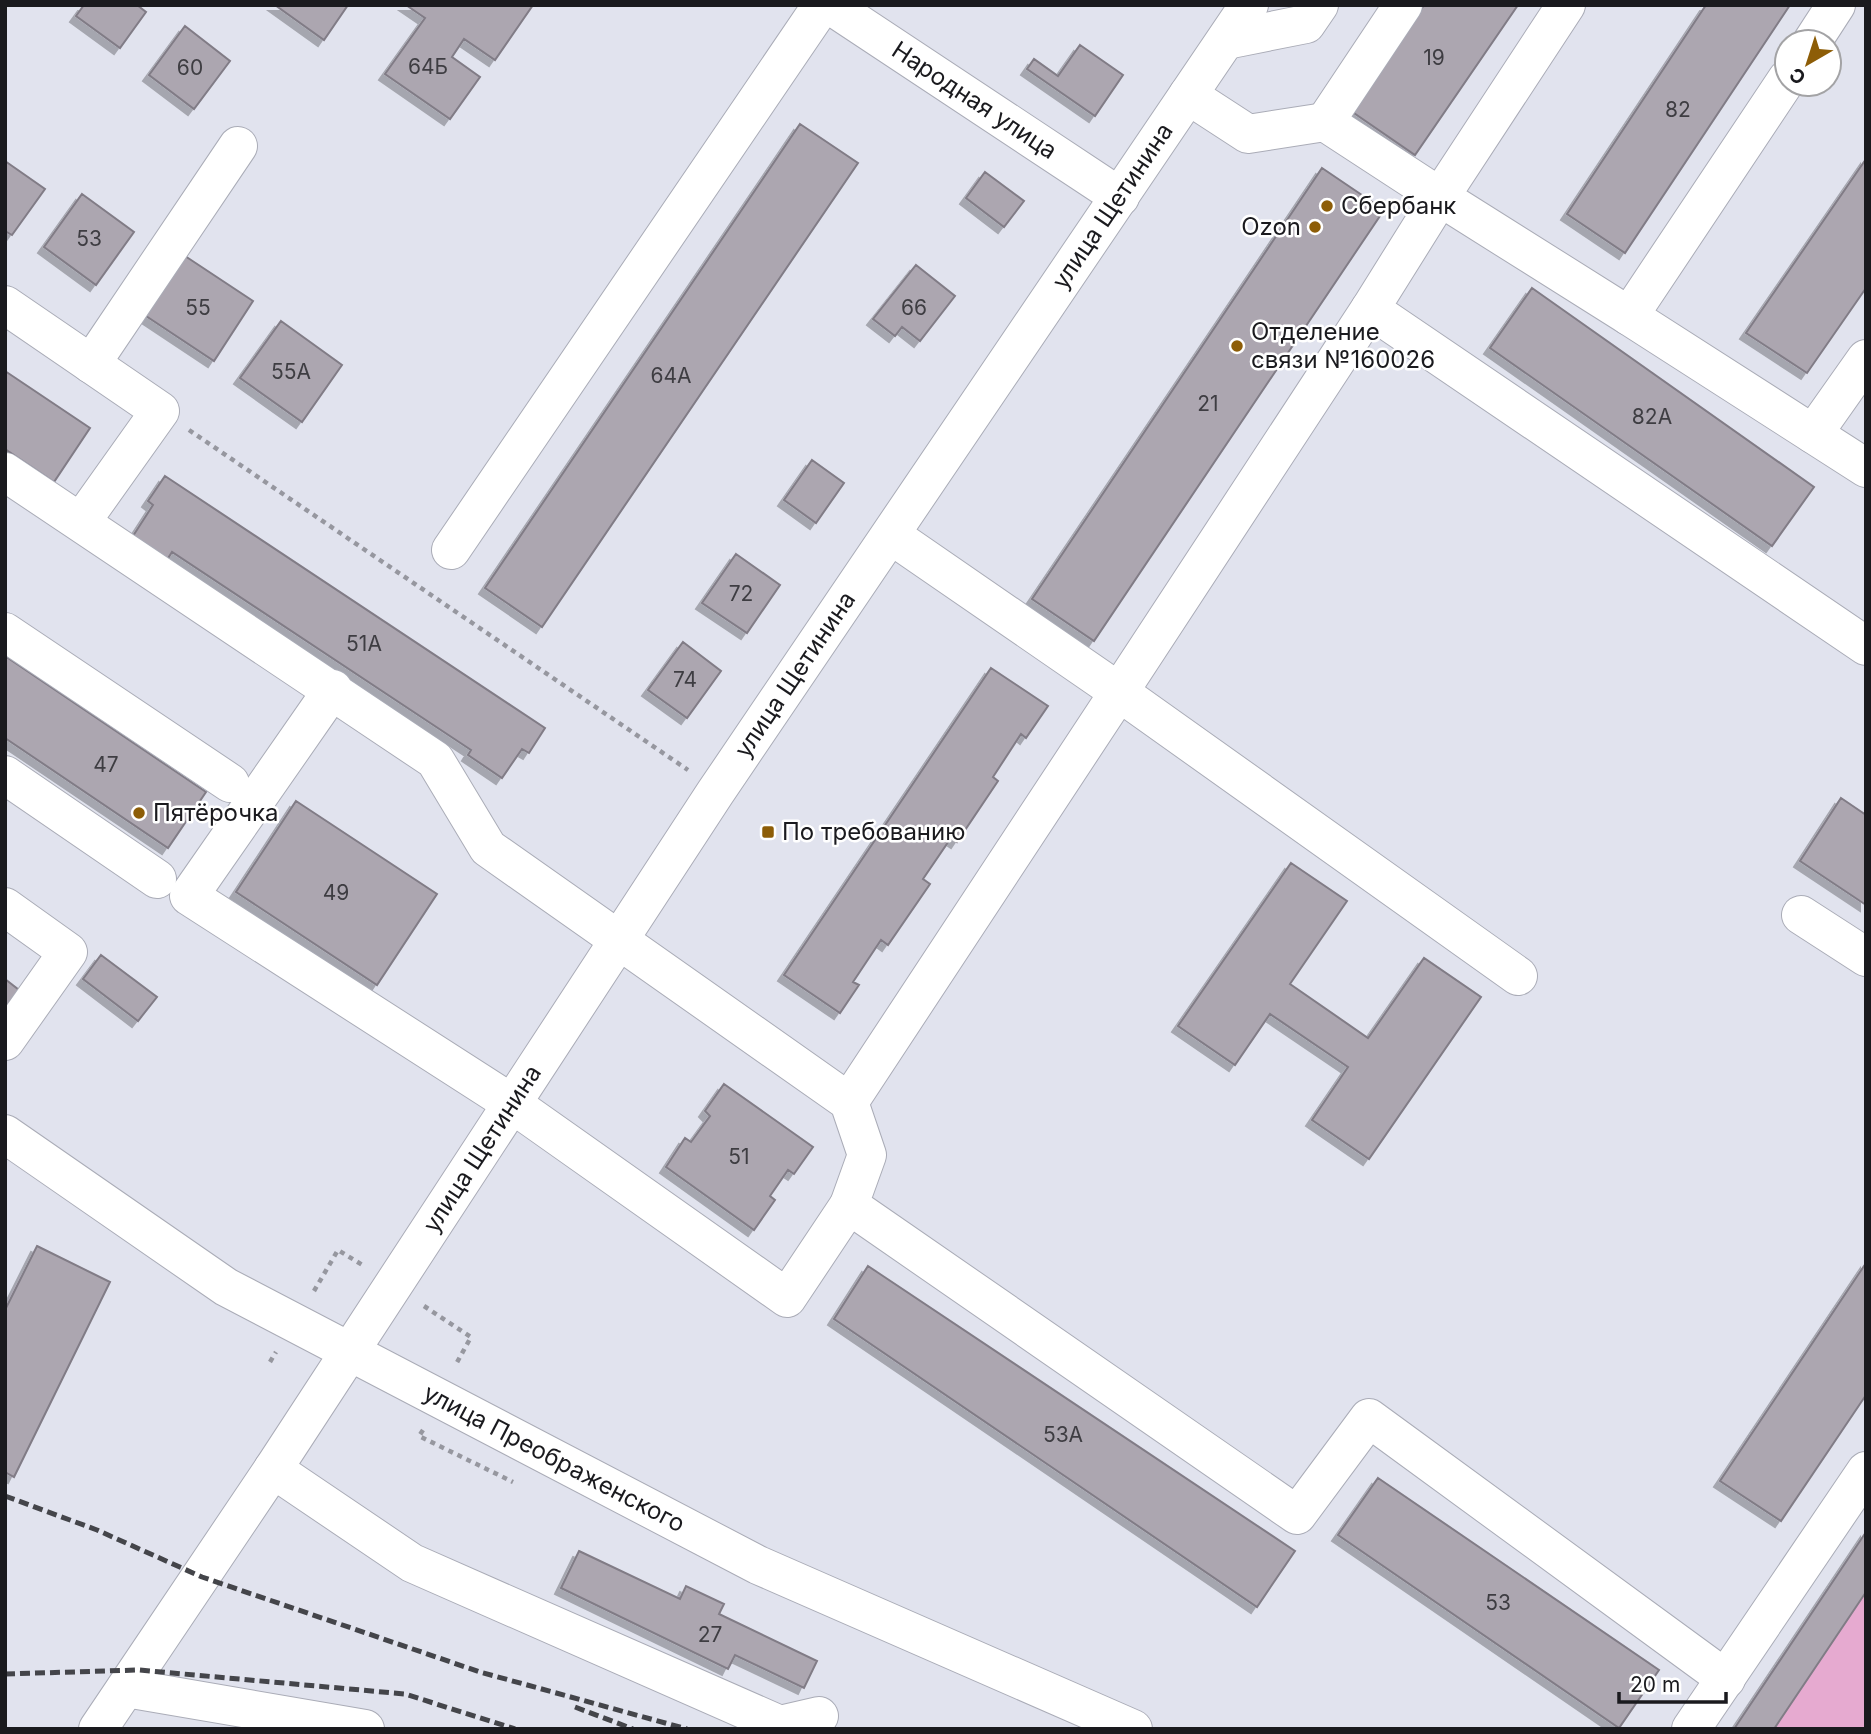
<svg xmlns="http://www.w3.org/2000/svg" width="1871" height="1734" font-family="Inter,sans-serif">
<defs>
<filter id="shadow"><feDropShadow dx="-6" dy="6" stdDeviation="0" flood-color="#0004"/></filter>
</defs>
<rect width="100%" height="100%" fill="#e1e3ee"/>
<path fill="#e6aad0" d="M 1866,1592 L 1866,1729 L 1774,1728 Z"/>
<path fill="#aca6b0" stroke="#817c86" stroke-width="2" filter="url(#shadow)" d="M 84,5 L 137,5 L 146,12 L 120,48 L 76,16 Z
M 275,5 L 348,5 L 324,40 Z
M 406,5 L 533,5 L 495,60 L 464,39 L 452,57 L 480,77 L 450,119 L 385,74 L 425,18 Z
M 1424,5 L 1518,5 L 1415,155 L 1351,111 Z
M 1706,5 L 1790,5 L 1625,253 L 1567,214 Z
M 185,26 L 230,61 L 194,109 L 149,75 Z
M 1080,45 L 1123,75 L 1095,116 L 1027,69 L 1034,59 L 1058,76 Z
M 800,124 L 858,163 L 542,627 L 485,588 Z
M 1866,159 L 1866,288 L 1807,373 L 1746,333 Z
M 5,161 L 45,189 L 12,235 L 5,231 Z
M 1322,168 L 1384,210 L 1094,641 L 1032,599 Z
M 985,172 L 1024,201 L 1004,227 L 966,198 Z
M 82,194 L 134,232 L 96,285 L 44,247 Z
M 182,254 L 253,301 L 214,361 L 143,314 Z
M 916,265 L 955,296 L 920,341 L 902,327 L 895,336 L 873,319 Z
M 1532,288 L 1814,487 L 1772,546 L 1490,348 Z
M 281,321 L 342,365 L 302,422 L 240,378 Z
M 5,371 L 90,428 L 54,482 L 5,449 Z
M 812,460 L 844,483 L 816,523 L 784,500 Z
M 165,476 L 545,728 L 529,753 L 522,749 L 502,778 L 468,755 L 471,750 L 172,552 L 167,560 L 133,536 L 153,505 L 148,501 Z
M 736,554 L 780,585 L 747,633 L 702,603 Z
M 683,642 L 721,671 L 687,718 L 648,690 Z
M 5,656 L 206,792 L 168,848 L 5,738 Z
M 991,668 L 1048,706 L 1026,738 L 1021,734 L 993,777 L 998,781 L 957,842 L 951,838 L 923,879 L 930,884 L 888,945 L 881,940 L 853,982 L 859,985 L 840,1013 L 784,975 Z
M 1841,798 L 1866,815 L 1866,905 L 1800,861 Z
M 296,801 L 437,894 L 377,985 L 236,892 Z
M 1291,863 L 1347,901 L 1290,984 L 1368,1038 L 1424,958 L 1481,997 L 1369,1159 L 1312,1120 L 1348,1067 L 1270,1014 L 1235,1065 L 1178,1026 Z
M 101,955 L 157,997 L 138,1021 L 83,979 Z
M 5,979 L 19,990 L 5,1008 Z
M 724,1084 L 813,1147 L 794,1174 L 788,1170 L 770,1196 L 775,1200 L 754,1230 L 666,1167 L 685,1138 L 691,1142 L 710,1116 L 705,1111 Z
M 37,1246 L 110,1282 L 14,1477 L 5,1472 L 5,1310 Z
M 1866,1263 L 1866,1395 L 1781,1521 L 1720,1481 Z
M 868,1266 L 1295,1551 L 1257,1607 L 834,1319 Z
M 1378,1478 L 1659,1670 L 1619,1728 L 1338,1535 Z
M 1866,1532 L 1866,1592 L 1774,1729 L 1734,1729 Z
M 579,1551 L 680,1599 L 686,1586 L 724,1604 L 719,1614 L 817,1661 L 804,1688 L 735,1655 L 728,1669 L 561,1588 Z"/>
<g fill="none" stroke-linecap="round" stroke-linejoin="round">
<defs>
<g id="minor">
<path id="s1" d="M 830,5 L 1120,197"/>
<path d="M 1566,5 L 1440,197 L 1629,316 L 1787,79"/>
<path d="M 1226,40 L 1306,24 L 1319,5"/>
<path d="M 1812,42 L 1836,5"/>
<path d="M 1188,95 L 1248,134 L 1325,122 L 1440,197 L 1370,309 L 1866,646"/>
<path d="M 1325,122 L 1403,5"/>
<path d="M 5,305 L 160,411 L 81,522"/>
<path d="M 1370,309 L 1119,692 L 1518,976"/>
<path d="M 1629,316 L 1866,468"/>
<path d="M 91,364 L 238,146"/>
<path d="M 1813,434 L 1866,359"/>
<path d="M 5,472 L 435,760 L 488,848 L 849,1102 L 867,1155 L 849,1205 L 1297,1515 L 1369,1418 L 1726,1679"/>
<path d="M 451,550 L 822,5"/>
<path d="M 5,632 L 230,783"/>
<path d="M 333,689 L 189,896 L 511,1103 L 787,1298 L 849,1205"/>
<path d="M 5,775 L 157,879"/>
<path d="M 5,907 L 68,952 L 5,1041"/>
<path d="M 1801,915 L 1866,957"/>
<path d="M 849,1102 L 1119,692 L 891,535"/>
<path id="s2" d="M 5,1134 L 226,1287 L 758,1565 L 1133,1729"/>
<path d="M 273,1469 L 412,1563 L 780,1725 L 819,1716"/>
<path d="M 126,1688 L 365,1729"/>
<path id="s3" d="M 98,1729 L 273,1469 L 715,793 L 1249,5"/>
<path d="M 1691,1729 L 1866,1471"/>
</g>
</defs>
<use href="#minor" stroke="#aaacb7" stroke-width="40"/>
<path stroke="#96979f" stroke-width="4.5" stroke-dasharray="5 5" stroke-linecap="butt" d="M 189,430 L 688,770
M 314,1291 L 338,1250 L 364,1266
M 424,1306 L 471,1337 L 455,1366
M 270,1362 L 276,1352
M 423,1430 L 419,1436 L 513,1482"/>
<use href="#minor" stroke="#fff" stroke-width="38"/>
<path stroke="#44454a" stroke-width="5" stroke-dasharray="10 5" stroke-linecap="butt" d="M 5,1496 L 97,1530 L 202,1577 L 480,1672 L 687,1729
M 5,1674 L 139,1670 L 405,1694 L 515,1729
M 575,1707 L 633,1729"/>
</g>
<g fill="#8d5d07" stroke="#fff" stroke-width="2.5">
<circle cx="1327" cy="206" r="7"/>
<circle cx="1315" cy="227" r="7"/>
<circle cx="1237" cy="346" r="7"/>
<circle cx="139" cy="813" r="7"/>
<rect x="761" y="825" width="14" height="14" rx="3.5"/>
</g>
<g text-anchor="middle" stroke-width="5" stroke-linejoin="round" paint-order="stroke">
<g font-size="21" fill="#3e3d42">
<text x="1434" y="65">19</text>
<text x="428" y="74">64Б</text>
<text x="190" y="75">60</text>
<text x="1678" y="117">82</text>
<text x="89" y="246">53</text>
<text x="198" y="315">55</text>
<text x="914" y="315">66</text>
<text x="291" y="379">55А</text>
<text x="671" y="383">64А</text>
<text x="1208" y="411">21</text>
<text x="1652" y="424">82А</text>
<text x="741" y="601">72</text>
<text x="364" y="651">51А</text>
<text x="685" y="687">74</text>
<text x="106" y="772">47</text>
<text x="336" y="900">49</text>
<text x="739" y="1164">51</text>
<text x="1063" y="1442">53А</text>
<text x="1498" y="1610">53</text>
<text x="710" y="1642">27</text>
</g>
<g font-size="24" fill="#1a1a1e" stroke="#fff">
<text dy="8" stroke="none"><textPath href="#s1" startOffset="173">Народная улица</textPath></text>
<text dy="8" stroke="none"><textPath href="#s3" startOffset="1830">улица Щетинина</textPath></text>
<text dy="8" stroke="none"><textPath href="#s3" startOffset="1264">улица Щетинина</textPath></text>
<text dy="8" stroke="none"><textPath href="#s3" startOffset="696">улица Щетинина</textPath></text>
<text dy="8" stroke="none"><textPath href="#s2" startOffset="639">улица Преображенского</textPath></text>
</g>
<g font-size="24" fill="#1a1a1e" stroke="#fff" text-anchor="start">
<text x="1341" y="214">Сбербанк</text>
<text x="1301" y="235" text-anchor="end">Ozon</text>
<text x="1251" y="340">Отделение<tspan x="1251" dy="28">связи №160026</tspan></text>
<text x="153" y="821">Пятёрочка</text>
<text x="782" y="840">По требованию</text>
</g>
</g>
<rect width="1871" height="1734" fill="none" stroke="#1a1a1e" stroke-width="14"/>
<g transform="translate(1808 63) rotate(219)"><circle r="33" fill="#ffffff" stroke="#a3a3a5" stroke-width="2"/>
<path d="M0-5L12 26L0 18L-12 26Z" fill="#8d5d07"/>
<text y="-10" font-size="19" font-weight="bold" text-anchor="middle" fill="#1a1a1e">С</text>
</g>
<path d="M1619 1692v10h107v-10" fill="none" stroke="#1a1a1e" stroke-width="3.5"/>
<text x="1630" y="1692" font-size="21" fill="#1a1a1e" stroke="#ffffff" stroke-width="5" paint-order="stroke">20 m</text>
</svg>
